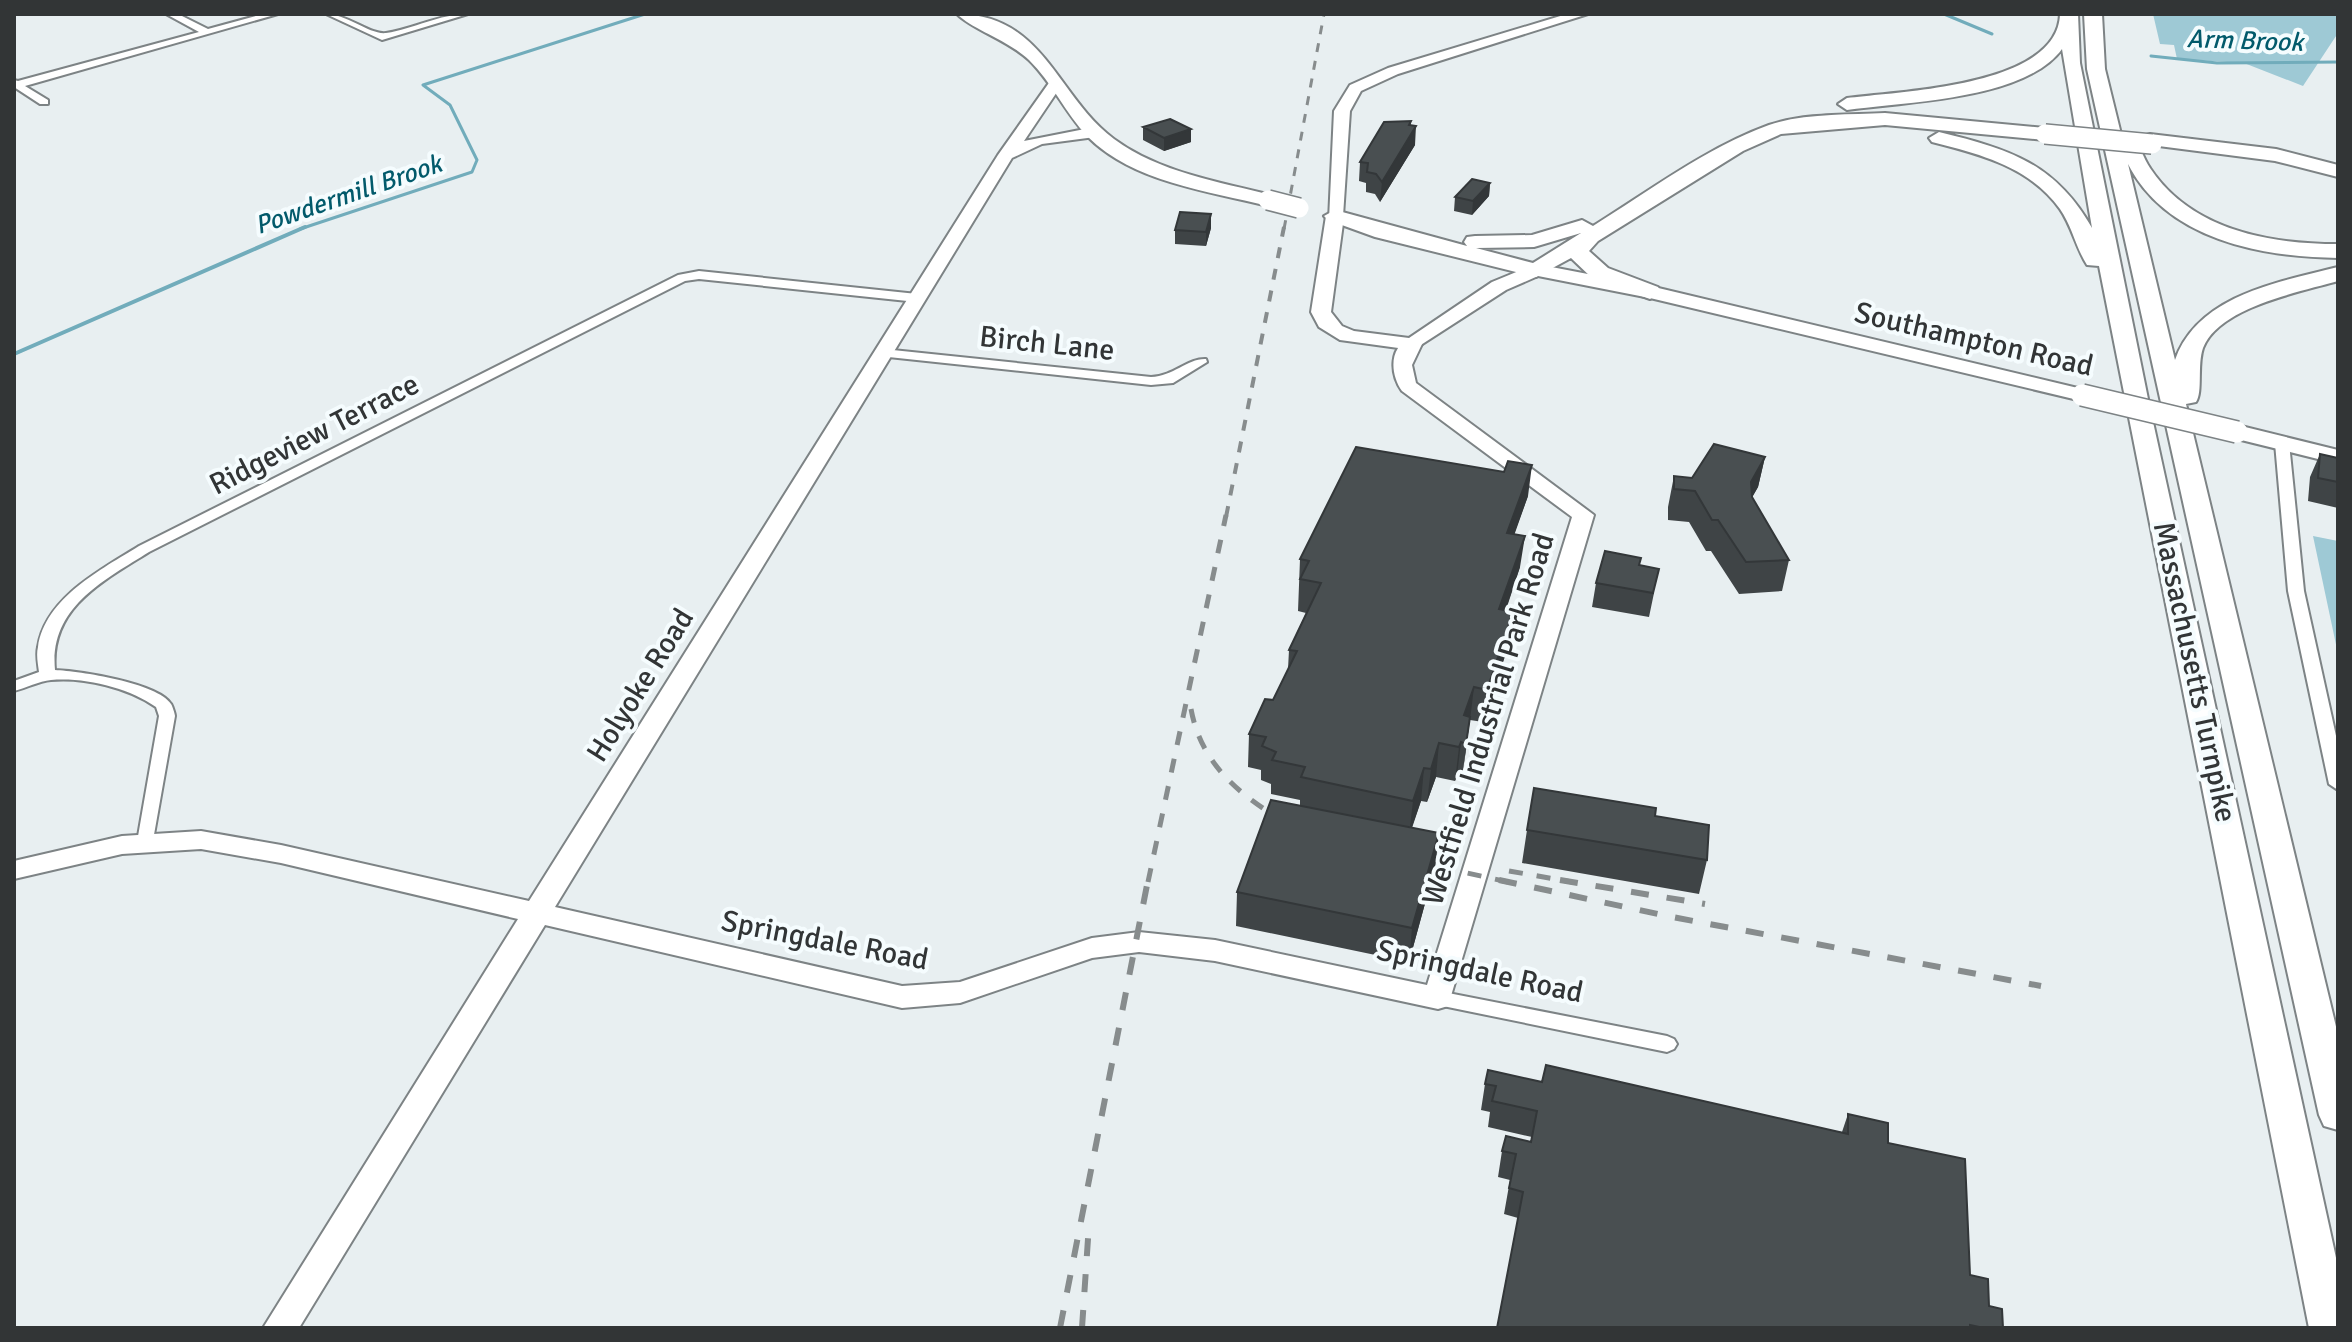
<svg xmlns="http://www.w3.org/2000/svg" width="2352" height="1342" font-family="Signika,sans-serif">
<rect width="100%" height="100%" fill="#e8eff1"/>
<path fill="#9ec9d5" d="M 2153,14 L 2338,14 L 2338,33 L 2303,86 L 2244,63 L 2177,59 L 2174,45 L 2160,44 Z
M 2313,536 L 2338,541 L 2338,654 Z"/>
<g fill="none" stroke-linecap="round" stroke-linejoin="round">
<path stroke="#71acbb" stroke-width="3" d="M 1944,14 L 1992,34
M 2151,56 L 2217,63 L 2338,62
M 300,229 L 472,172 L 477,160 L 450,105 L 423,85 L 645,14"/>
<path stroke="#71acbb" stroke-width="4" d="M 14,354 L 305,227"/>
<defs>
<path id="street" d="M 166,14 L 178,14 L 208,29 L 263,14 L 278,14 L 25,86 L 48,100 L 48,104 L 40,104 L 14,87 L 14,80 L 18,81 L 199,32 Z
M 326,14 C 347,14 370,35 386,33 C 414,29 439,14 468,14 L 382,40 Z
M 699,271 L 917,294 L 923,298 L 917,302 L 699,279 L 685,281 L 149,552 C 103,581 49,608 55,670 C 79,671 158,683 171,704 C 172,705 175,714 175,716 L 152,846 L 140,846 L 137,842 L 159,716 L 156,707 C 129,688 85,677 51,680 C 39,681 26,688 14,691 L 14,681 L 39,672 C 38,664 36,655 38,647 C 45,598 102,569 139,546 L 678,275 Z
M 883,349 L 1151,377 C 1174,376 1188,358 1206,359 L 1207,362 L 1173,383 L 1151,385 L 879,356 L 879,350 Z
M 2282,439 L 2289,443 L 2304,591 L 2338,745 L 2338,790 L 2329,784 L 2288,591 L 2275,443 Z
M 1438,991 L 1667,1036 L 1674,1039 L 1677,1044 L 1674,1049 L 1667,1052 L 1438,1005 L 1431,1003 L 1428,998 L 1431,993 Z"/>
<path id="secondary" d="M 1567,14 L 1588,14 L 1398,74 L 1361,91 L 1350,111 L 1343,216 L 1335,221 L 1329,220 L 1334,111 L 1350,85 L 1388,68 Z
M 1051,80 L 1063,83 L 1024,141 L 1095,127 L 1103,132 L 1095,137 L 1042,144 L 1012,158 L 555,907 L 902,986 L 960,982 L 1092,938 L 1139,932 L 1215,940 L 1427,985 L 1572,517 L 1402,391 C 1390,374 1388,345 1413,338 L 1422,344 L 1412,365 L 1416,383 L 1594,515 L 1448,1006 L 1438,1009 L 1215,961 L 1139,952 L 1092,958 L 960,1003 L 902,1008 L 545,925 L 299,1328 L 263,1328 L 518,919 L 281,863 L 201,849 L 122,854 L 14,879 L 14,861 L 122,836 L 201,831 L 281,845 L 529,901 L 998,155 Z"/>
<path id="primary" d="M 1335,211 L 1344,216 L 1331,312 L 1342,326 L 1354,331 L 1409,338 L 1492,282 L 1536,264 L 1650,286 L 2082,389 L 2093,395 L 2082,401 L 1650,298 L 1538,276 L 1506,290 L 1413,350 L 1340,340 L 1319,327 L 1311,312 L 1326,216 Z
M 2237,425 L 2338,450 L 2338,464 L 2229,437 L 2226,432 Z"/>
<path id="highway" d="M 957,14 C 1044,14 1057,97 1114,139 C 1160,173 1221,182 1275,196 L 1278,200 L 1268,206 C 1208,191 1133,182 1088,137 C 1065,113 1052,82 1029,60 C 1008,40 973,30 957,14 Z
M 2060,14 L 2078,14 L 2080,63 L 2148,399 L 2338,1267 L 2338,1328 L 2309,1328 L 2099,266 L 2087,265 C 2076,248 2072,226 2060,209 C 2030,167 1980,154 1932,142 L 1929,138 L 1939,132 C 2009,149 2055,163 2092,228 L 2062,49 C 2025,100 1905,102 1847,110 L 1838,104 L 1847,98 C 1899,91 2058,87 2060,14 Z
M 2084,14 L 2102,14 L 2105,69 L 2121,134 L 2133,135 C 2140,145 2143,158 2150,168 C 2191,230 2269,244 2338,244 L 2338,258 C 2262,257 2167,240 2128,164 L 2175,360 C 2198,295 2279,282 2338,267 L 2338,281 C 2300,292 2219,307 2203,348 C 2197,365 2203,392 2196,402 L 2186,404 L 2338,1035 L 2338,1130 L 2324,1126 L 2319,1115 L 2087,69 Z
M 1885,113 L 2045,128 L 2055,134 L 2045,140 L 1885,125 L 1781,134 L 1743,151 L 1598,241 L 1589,251 L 1608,268 L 1658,287 L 1661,292 L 1650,299 L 1592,278 L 1571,258 L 1536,277 L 1375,237 L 1328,220 L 1324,216 L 1335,210 L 1467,246 L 1464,242 L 1467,237 L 1475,236 L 1532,235 L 1582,220 L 1593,226 C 1649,191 1706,148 1769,125 C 1804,113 1848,115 1885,113 ZM 1581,233 L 1533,263 L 1476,248 L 1534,247 Z
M 2150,134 L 2276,149 L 2338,165 L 2338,177 L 2275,161 L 2143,144 L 2140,140 L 2143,136 Z"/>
</defs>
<use href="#street" stroke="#7d8385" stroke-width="4"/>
<use href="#secondary" stroke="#7d8385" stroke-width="4"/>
<use href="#primary" stroke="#7d8385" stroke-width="4"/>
<use href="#highway" stroke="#7d8385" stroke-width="4"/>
<use href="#street" fill="#fff" fill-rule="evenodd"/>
<use href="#secondary" fill="#fff" fill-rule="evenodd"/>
<use href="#primary" fill="#fff" fill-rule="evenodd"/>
<use href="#highway" fill="#fff" fill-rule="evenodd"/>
<path stroke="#878c8d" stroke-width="3" stroke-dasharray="9 9" stroke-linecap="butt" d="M 1284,229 L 1324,14"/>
<path stroke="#878c8d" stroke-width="4" stroke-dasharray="11 11" stroke-linecap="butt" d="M 1226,517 L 1284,227"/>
<path stroke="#878c8d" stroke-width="5" stroke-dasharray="14 14" stroke-linecap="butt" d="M 1191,709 C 1201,764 1240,796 1287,823
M 1413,861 L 1508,882
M 1509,871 L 1572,882
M 1148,882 L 1226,515"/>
<path stroke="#878c8d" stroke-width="6" stroke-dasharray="18 18" stroke-linecap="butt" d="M 1499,880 L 1672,917 L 2041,986
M 1560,880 L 1705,904
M 1060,1328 L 1148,880
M 1082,1328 L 1089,1224"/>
<defs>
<path id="primary-bridge" d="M 2082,395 L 2237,432"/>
<path id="highway-bridge" d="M 2045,134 L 2152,144
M 1268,200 L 1299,208"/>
</defs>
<use href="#primary-bridge" stroke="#7d8385" stroke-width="24" stroke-linecap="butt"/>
<use href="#highway-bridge" stroke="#7d8385" stroke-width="22" stroke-linecap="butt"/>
<use href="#primary-bridge" stroke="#fff" stroke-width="21"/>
<use href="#highway-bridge" stroke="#fff" stroke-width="19"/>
</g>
<path fill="#3f4446" d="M 1411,125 L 1415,145 L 1380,202 L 1375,194 L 1366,192 L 1366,183 L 1359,181 L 1360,162 Z
M 1143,127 L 1191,129 L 1191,142 L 1164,151 L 1143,140 Z
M 1490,183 L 1489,196 L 1472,215 L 1454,211 L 1455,197 Z
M 1211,228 L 1206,246 L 1175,244 L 1175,230 Z
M 2320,454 L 2338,458 L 2338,508 L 2308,501 L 2310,477 Z
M 1765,457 L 1758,487 L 1752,497 L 1789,560 L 1782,591 L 1739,594 L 1711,551 L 1706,551 L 1689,522 L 1668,520 L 1668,507 L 1674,476 L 1692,478 Z
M 1528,496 L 1514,534 L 1520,567 L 1506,610 L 1513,612 L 1509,644 L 1483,722 L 1470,720 L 1462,777 L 1457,776 L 1455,781 L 1436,777 L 1427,802 L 1421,801 L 1412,828 L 1439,833 L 1435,867 L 1409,962 L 1236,926 L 1237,892 L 1300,806 L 1300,800 L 1271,794 L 1271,784 L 1261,780 L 1261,770 L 1248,767 L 1249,734 L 1273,700 L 1288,669 L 1289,650 L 1306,613 L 1298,611 L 1300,559 Z
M 1596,583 L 1654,593 L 1649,617 L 1592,607 Z
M 1655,816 L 1707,860 L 1699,894 L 1522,863 L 1527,830 Z
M 1542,1082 L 1842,1132 L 1848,1114 L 1888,1143 L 2003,1328 L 1497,1328 L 1518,1218 L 1504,1214 L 1510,1180 L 1498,1177 L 1502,1151 L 1531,1142 L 1532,1137 L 1488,1127 L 1490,1112 L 1481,1110 L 1485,1084 Z"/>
<path fill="#333739" d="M 1411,121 L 1410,135 L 1416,126 L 1415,145 L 1380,202 L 1382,182 Z
M 1191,129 L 1191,142 L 1164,151 L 1164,138 Z
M 1490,183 L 1489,196 L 1472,215 L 1473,201 Z
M 1211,214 L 1211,228 L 1206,246 L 1206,232 Z
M 1765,457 L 1758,487 L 1744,512 L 1751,482 Z
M 1532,465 L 1528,496 L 1504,564 L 1507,533 Z
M 1525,536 L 1520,567 L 1495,641 L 1499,609 Z
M 1513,612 L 1509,644 L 1483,722 L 1487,690 Z
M 1474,687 L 1470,720 L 1464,715 Z
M 1470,717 L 1466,750 L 1462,777 L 1466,744 Z
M 1461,742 L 1457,776 L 1455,781 L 1459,747 Z
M 1439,743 L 1436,777 L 1427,802 L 1431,769 Z
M 1424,768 L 1421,801 L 1409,835 L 1413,801 Z
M 1439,833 L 1435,867 L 1409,962 L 1412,928 Z"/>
<path fill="#494f51" stroke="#333739" stroke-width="2" d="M 1170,119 L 1191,129 L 1164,138 L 1143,127 Z
M 1411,121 L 1409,125 L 1416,126 L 1382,182 L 1376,174 L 1367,172 L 1368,163 L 1360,162 L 1384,122 Z
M 1472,179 L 1490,183 L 1473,201 L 1455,197 Z
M 1180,212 L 1211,214 L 1206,232 L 1175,230 Z
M 1714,444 L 1765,457 L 1751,482 L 1752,497 L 1789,560 L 1746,562 L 1718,520 L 1712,520 L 1695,491 L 1674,489 L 1674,476 L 1692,478 Z
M 1356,447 L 1504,472 L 1508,461 L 1532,465 L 1507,533 L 1525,536 L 1499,609 L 1513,612 L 1487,690 L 1474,687 L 1464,715 L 1470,717 L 1466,744 L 1461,742 L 1459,747 L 1439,743 L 1431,769 L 1424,768 L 1413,801 L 1301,777 L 1305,767 L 1272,760 L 1276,752 L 1262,746 L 1266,737 L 1249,734 L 1265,699 L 1273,700 L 1297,651 L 1289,650 L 1321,583 L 1300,579 L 1309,561 L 1300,559 Z
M 2320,454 L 2338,458 L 2338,482 L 2318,478 Z
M 1605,551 L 1641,558 L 1639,565 L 1659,569 L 1653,593 L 1596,583 Z
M 1534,788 L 1656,808 L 1655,816 L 1709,825 L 1707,860 L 1527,830 Z
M 1271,800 L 1439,833 L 1412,928 L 1237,892 Z
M 1546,1065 L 1848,1134 L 1848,1114 L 1888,1123 L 1888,1143 L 1965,1159 L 1970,1275 L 1988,1279 L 1989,1306 L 2002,1309 L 2003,1328 L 1984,1328 L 1970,1325 L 1970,1328 L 1497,1328 L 1523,1192 L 1509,1188 L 1516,1154 L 1502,1151 L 1506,1136 L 1531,1142 L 1537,1111 L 1492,1101 L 1496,1086 L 1485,1084 L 1488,1070 L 1542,1082 Z"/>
<g text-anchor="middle" stroke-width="8" stroke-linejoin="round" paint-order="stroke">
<g font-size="26" font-style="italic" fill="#025a6b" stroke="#f5fcfe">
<text transform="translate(2245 40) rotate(2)" y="9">Arm Brook</text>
<text transform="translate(348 194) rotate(-19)" y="9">Powdermill Brook</text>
</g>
<g font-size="30" fill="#323536" stroke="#f5fcfe">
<text transform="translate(1974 339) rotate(13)" y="10">Southampton Road</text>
<text transform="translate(1047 343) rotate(6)" y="10">Birch Lane</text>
<text transform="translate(314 434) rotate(-27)" y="10">Ridgeview Terrace</text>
<text transform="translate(2195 672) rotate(78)" y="10">Massachusetts Turnpike</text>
<text transform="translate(640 685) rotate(-58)" y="10">Holyoke Road</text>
<text transform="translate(1488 719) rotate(-73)" y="10">Westfield Industrial Park Road</text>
<text transform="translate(825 940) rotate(11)" y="10">Springdale Road</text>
<text transform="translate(1480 971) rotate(12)" y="10">Springdale Road</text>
</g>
</g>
<rect width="2352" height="1342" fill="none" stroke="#323536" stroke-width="32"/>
</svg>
